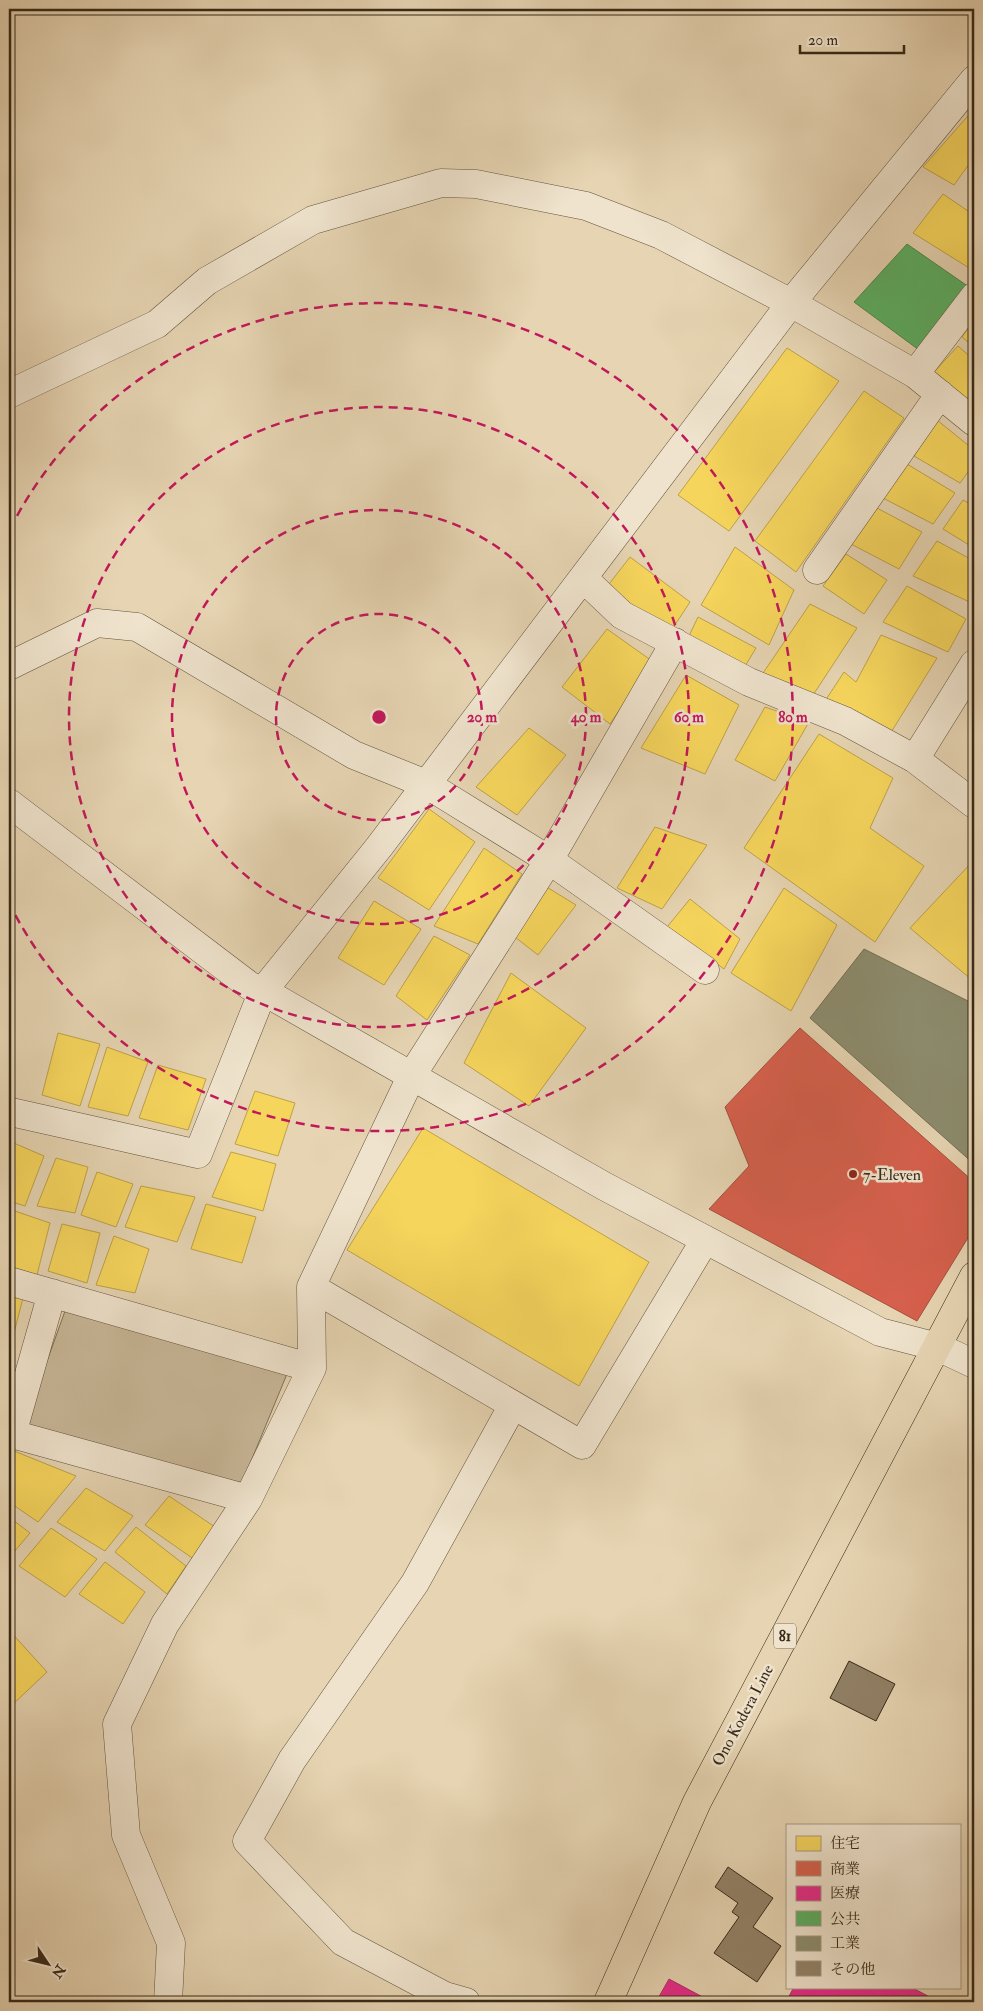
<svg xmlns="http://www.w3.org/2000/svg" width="983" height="2011" font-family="'IM FELL Double Pica','Noto Serif JP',serif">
<rect width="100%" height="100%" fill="#e6d4b2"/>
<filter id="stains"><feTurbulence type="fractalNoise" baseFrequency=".004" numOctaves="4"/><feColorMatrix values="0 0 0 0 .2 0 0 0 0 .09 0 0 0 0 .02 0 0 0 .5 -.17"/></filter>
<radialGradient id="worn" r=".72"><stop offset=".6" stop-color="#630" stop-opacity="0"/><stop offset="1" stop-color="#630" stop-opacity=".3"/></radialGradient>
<path fill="#c8b798" stroke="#807058" d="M 65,1311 L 287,1374 L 242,1483 L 23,1428 Z"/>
<path fill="#f6d55c" stroke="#bda148" d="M 974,109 L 974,161 L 972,160 L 954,185 L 923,167 Z
M 943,194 L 974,215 L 974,271 L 913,233 Z
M 974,320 L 974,347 L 962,337 Z
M 958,346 L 974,360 L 974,407 L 934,372 Z
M 787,348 L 839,381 L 729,531 L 678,495 Z
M 864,391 L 904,418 L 796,572 L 755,541 Z
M 937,420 L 974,450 L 974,464 L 960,483 L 914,456 Z
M 907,464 L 955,493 L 933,524 L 883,498 Z
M 963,500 L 974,506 L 974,548 L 943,529 Z
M 875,507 L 922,532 L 899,569 L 849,543 Z
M 937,541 L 974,561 L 974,604 L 913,576 Z
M 735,547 L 794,590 L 769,645 L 701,605 Z
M 846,554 L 887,580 L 864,614 L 823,586 Z
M 630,557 L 690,602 L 671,631 L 606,588 Z
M 907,586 L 966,619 L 948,652 L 883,622 Z
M 810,604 L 857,628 L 813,695 L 761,676 Z
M 698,617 L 756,648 L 744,668 L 689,636 Z
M 607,629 L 652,661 L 610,724 L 562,687 Z
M 881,635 L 937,658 L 890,734 L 825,701 L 844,672 L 856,682 Z
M 686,675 L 739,705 L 705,774 L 641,748 Z
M 765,707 L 809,722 L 775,781 L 735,760 Z
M 529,728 L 566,755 L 517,815 L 476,787 Z
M 819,734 L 893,778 L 870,828 L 924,866 L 875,942 L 744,848 Z
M 429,809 L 475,842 L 429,910 L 378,878 Z
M 655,827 L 707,845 L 662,909 L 617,888 Z
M 484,848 L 522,874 L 478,944 L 434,926 Z
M 974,860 L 974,977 L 972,980 L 910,928 Z
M 545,886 L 576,905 L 538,955 L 515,937 Z
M 784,888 L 837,925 L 791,1011 L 731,973 Z
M 690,899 L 740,939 L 724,969 L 667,927 Z
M 374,901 L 421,929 L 384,985 L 338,958 Z
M 434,936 L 470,955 L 427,1020 L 396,996 Z
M 511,973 L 586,1028 L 529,1106 L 464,1063 Z
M 58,1033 L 100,1044 L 80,1106 L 42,1095 Z
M 107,1047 L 148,1062 L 128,1116 L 88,1107 Z
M 158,1065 L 206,1079 L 188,1130 L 139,1118 Z
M 255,1091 L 295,1103 L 278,1156 L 235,1144 Z
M 423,1128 L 649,1262 L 579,1386 L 347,1250 Z
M 9,1141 L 44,1156 L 25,1206 L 9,1201 Z
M 231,1152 L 276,1164 L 263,1211 L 212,1197 Z
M 56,1158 L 88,1167 L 75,1213 L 37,1206 Z
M 97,1172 L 133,1184 L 116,1227 L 81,1215 Z
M 141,1186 L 195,1197 L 177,1242 L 125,1227 Z
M 206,1204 L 256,1217 L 242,1263 L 191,1249 Z
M 9,1209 L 50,1223 L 37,1275 L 9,1266 Z
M 62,1224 L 100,1233 L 87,1283 L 48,1271 Z
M 114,1236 L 149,1249 L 135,1293 L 96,1285 Z
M 9,1294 L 23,1298 L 14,1333 L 9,1332 Z
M 14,1451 L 76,1476 L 38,1522 L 9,1502 L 9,1458 Z
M 86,1488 L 133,1516 L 105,1551 L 57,1522 Z
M 169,1496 L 218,1529 L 195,1560 L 145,1525 Z
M 9,1517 L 30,1533 L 9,1558 Z
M 136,1527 L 186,1566 L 167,1594 L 115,1552 Z
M 51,1528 L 97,1559 L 65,1597 L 19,1566 Z
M 105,1562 L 145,1592 L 123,1624 L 79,1594 Z
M 9,1630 L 47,1672 L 9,1708 Z"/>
<path fill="#d6604d" stroke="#a6503d" d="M 800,1028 L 974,1182 L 974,1228 L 917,1321 L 709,1209 L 749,1166 L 725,1107 Z"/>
<path fill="#e7298a" stroke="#b22968" d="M 669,1979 L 712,2002 L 656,2002 Z
M 794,1987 L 911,1987 L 939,2002 L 786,2002 Z"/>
<path fill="#5aae61" stroke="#50864b" d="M 907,244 L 969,287 L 919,350 L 854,302 Z"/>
<path fill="#8c8c6e" stroke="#726e54" d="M 864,949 L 974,1004 L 974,1164 L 810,1018 Z"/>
<path fill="#928268" stroke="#372918" d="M 849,1661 L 895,1684 L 876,1721 L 830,1698 Z
M 728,1867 L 773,1898 L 753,1927 L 781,1946 L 757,1982 L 714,1953 L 739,1917 L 732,1912 L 738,1903 L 715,1887 Z"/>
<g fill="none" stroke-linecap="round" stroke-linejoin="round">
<defs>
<path id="minor" d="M 915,374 L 974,297
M 9,394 L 157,324 L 207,281 L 313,220 L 441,183 L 476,184 L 586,206 L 661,235 L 791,303 L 915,374 L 974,422
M 817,570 L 940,394
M 583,578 L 622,615 L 749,682 L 845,721 L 915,759 L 974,804
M 675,642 L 549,860 L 412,1075 L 311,1287 L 582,1445 L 705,1240
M 9,666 L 97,623 L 137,627 L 354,755 L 426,784 L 549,860 L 705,970
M 915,759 L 974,664
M 9,803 L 250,986 L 263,991 L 604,1186 L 880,1332 L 938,1347 L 974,1364
M 9,1114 L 11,1112 L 198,1154 L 263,991 L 379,847 L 791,303 L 974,80
M 9,1281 L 312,1368 L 248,1499 L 12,1434 L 52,1293
M 311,1287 L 312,1368
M 168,2002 L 171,1943 L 126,1835 L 117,1724 L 165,1624 L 248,1499
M 466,2002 L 445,1996 L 343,1942 L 247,1841 L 292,1760 L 415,1583 L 513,1405"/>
<path id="major" d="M 608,2002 L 697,1802 L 974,1276"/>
</defs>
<use href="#minor" stroke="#63543e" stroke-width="29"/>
<use href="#major" stroke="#372918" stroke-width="29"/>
<use href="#minor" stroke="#efe3cd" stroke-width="28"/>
<use href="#major" stroke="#e6d4b2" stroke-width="28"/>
</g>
<g fill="none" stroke="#c2185b" stroke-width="2.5" stroke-dasharray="9 6">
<circle cx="379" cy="717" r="103"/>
<circle cx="379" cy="717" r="207"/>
<circle cx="379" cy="717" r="310"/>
<path d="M10 529A414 414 0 1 1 10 905"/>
</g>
<circle fill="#8f2418" stroke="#efe3cd" stroke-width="2" cx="853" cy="1174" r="5"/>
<g text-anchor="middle" stroke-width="5" stroke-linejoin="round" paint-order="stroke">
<rect fill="#efe3cd" stroke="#6e614e" stroke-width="1" x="774" y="1623.5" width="22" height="25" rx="4"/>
<g font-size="15" font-weight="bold" fill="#372918">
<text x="785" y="1641">81</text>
</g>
<g font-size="16" fill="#372918" stroke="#efe3cd" text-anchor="start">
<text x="863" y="1180">7-Eleven</text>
</g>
<g font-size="16" fill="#372918" stroke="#efe3cd">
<text transform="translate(742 1715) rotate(-62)" y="6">Ono Kodera Line</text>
</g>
</g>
<circle cx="379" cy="717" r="8" fill="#c2185b" stroke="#efe3cd" stroke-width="2.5"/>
<g font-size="15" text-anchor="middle" font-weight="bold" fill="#c2185b" stroke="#efe3cd" stroke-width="5" stroke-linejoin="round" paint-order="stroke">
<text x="482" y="722">20 m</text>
<text x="586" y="722">40 m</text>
<text x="689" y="722">60 m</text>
<text x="793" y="722">80 m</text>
</g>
<rect width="983" height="2011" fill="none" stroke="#e6d4b2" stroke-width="30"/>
<rect x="10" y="10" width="963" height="1991" fill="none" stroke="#372918" stroke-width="2.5"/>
<rect x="15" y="15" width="953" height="1981" fill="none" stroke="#372918"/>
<rect x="786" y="1824" width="175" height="165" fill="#efe3cd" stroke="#a59985"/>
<rect x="796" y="1836" width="25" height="15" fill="#f6d55c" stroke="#a59985"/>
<text x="830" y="1848" font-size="15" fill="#372918">住宅</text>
<rect x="796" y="1861" width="25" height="15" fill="#d6604d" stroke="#a59985"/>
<text x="830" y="1874" font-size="15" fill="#372918">商業</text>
<rect x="796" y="1886" width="25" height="15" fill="#e7298a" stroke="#a59985"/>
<text x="830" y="1898" font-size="15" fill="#372918">医療</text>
<rect x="796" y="1911" width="25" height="15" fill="#5aae61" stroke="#a59985"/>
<text x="830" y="1924" font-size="15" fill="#372918">公共</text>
<rect x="796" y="1936" width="25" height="15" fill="#8c8c6e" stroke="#a59985"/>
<text x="830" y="1948" font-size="15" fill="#372918">工業</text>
<rect x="796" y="1961" width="25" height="15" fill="#928268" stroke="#a59985"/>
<text x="830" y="1974" font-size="15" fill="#372918">その他</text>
<g transform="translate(48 1964) rotate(125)" stroke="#efe3cd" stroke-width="4" paint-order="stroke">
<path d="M0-4L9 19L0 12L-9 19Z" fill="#372918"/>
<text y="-8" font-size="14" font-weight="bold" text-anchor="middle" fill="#372918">N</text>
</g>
<path d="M800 45v8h104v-8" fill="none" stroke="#372918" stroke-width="2.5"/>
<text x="808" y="45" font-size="15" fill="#372918" stroke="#efe3cd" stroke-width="4" paint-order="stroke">20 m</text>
<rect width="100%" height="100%" filter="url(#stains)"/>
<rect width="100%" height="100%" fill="url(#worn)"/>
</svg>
